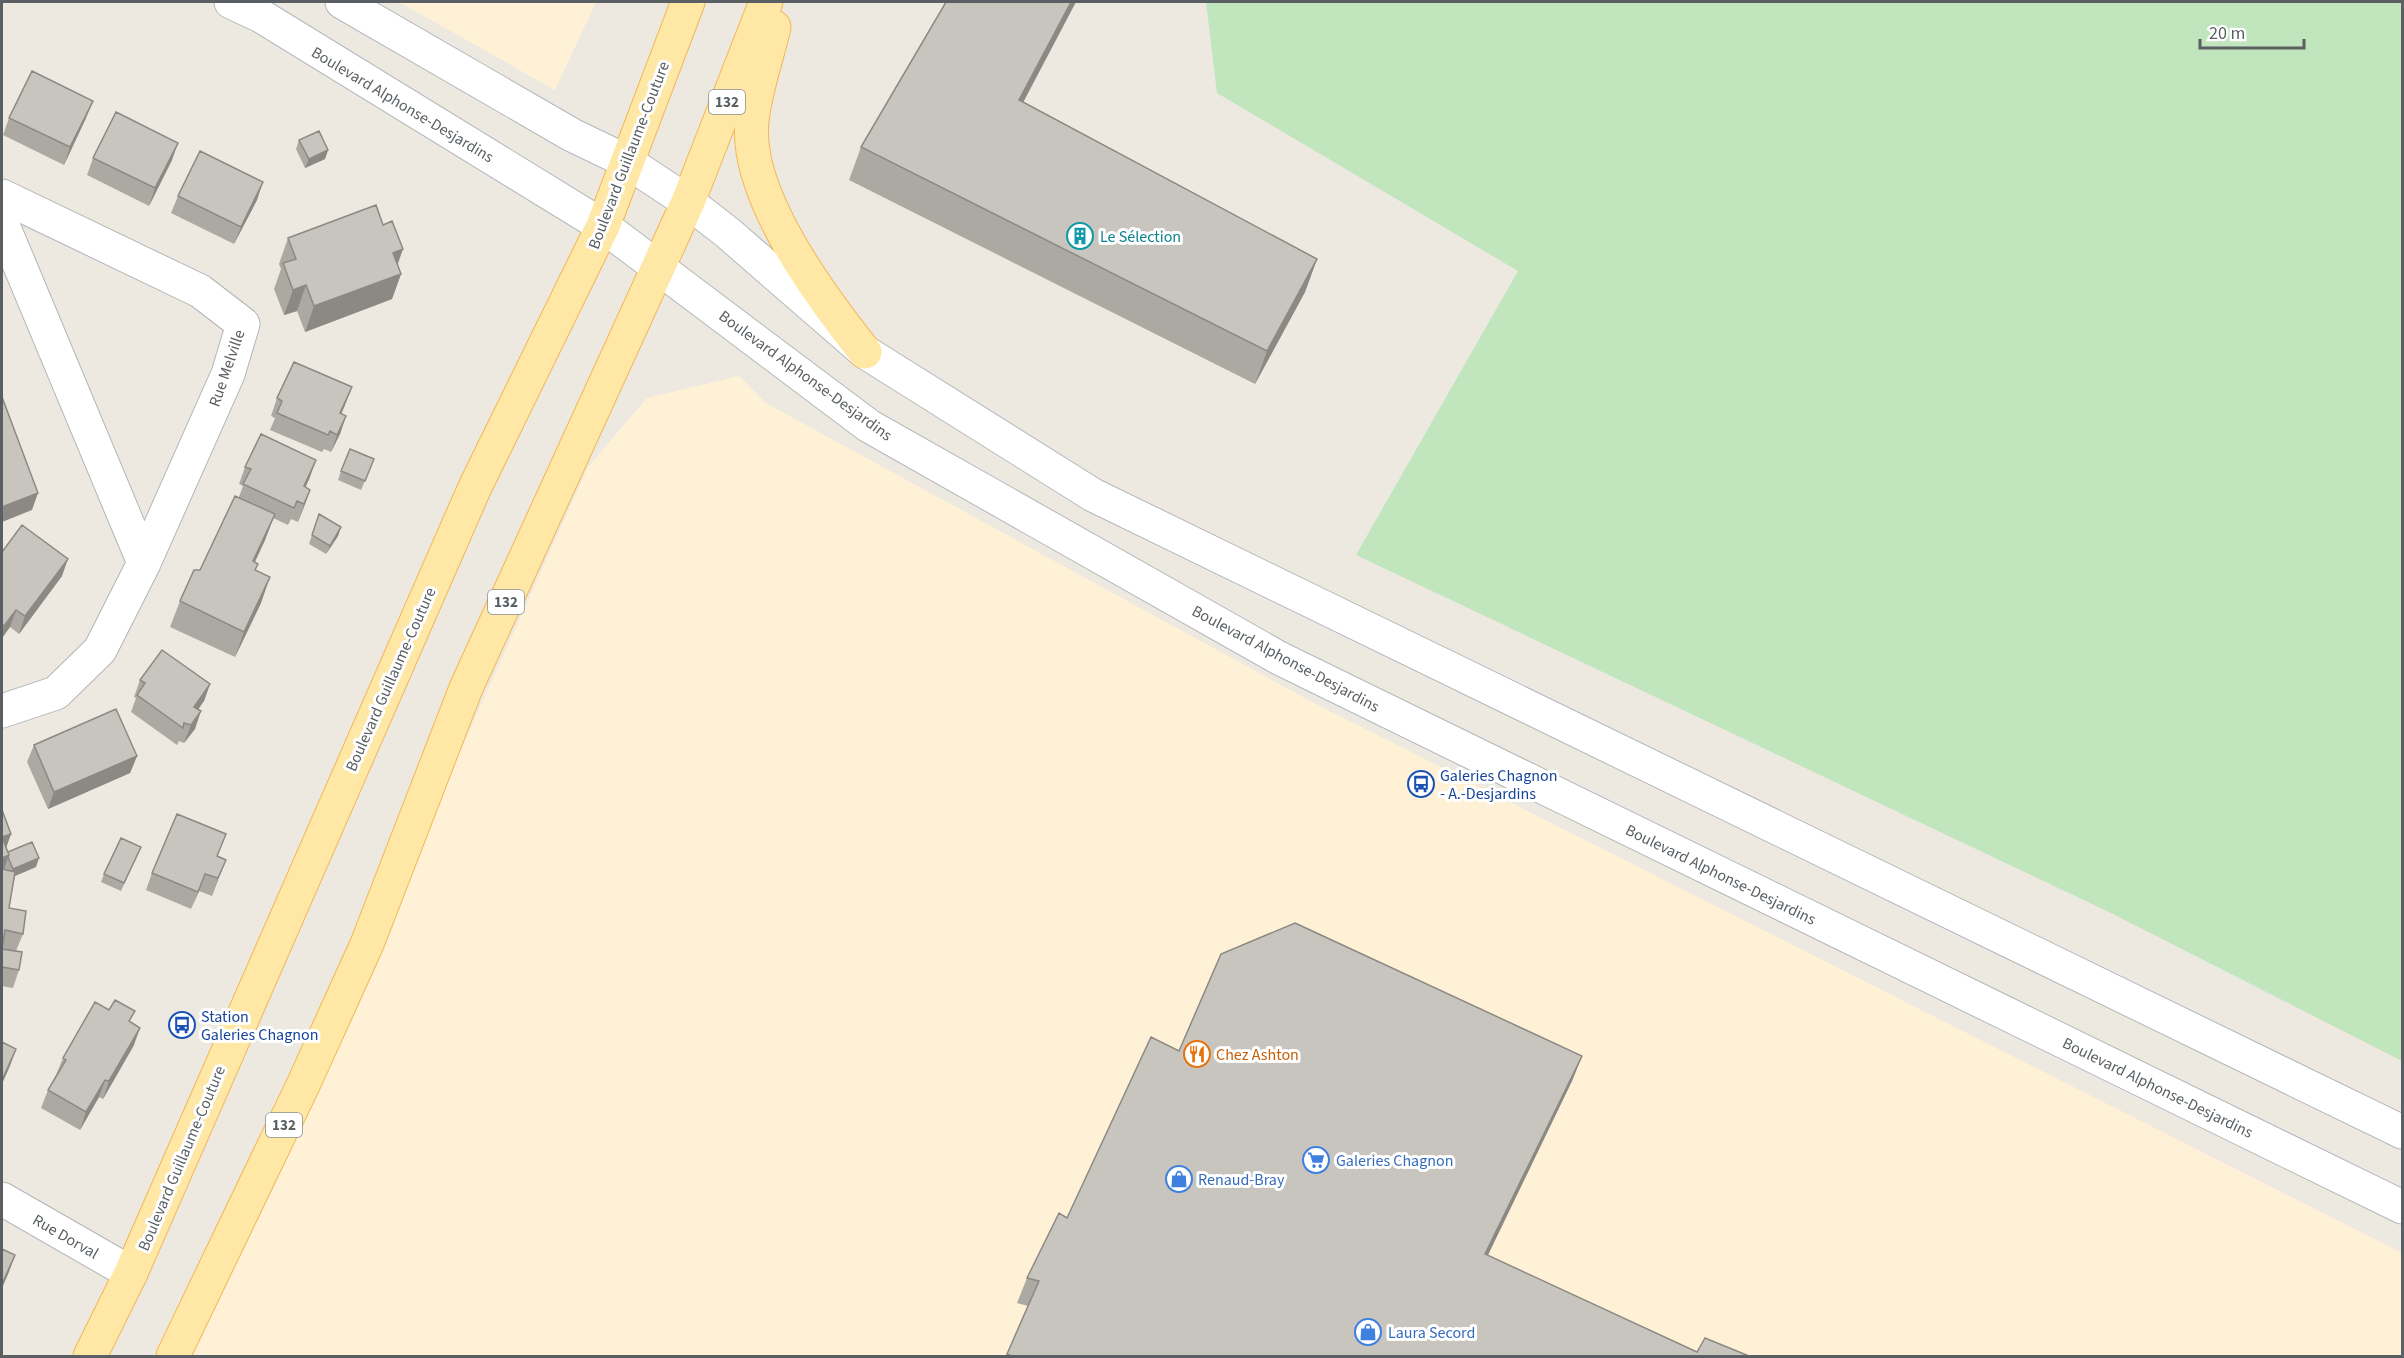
<svg xmlns="http://www.w3.org/2000/svg" width="2404" height="1358" font-family="'Source Sans 3',sans-serif">
<rect width="100%" height="100%" fill="#ede9e1"/>
<path fill="#fef1d6" d="M 399,2 L 596,2 L 555,90 Z
M 739,376 L 766,403 L 1312,702 L 2402,1253 L 2402,1356 L 188,1356 L 588,467 L 647,398 Z"/>
<path fill="#c1e5bd" d="M 1206,2 L 2402,2 L 2402,1061 L 2111,913 L 1356,555 L 1518,271 L 1217,93 Z"/>
<g fill="none" stroke-linecap="round" stroke-linejoin="round">
<defs>
<path id="street" d="M 2,196 L 200,291 L 243,324 L 228,374 L 144,563 L 100,650 L 56,693 L 2,711
M 2,223 L 144,563
M 2,1199 L 131,1273"/>
<path id="secondary" d="M 231,2 L 261,16 L 603,226 L 869,426 L 1279,658 L 2402,1207
M 342,2 L 572,135 L 626,161 L 688,202 L 728,233 L 865,352 L 1093,495 L 2402,1132"/>
<path id="primary" d="M 774,27 C 767,58 755,90 752,121 C 744,194 821,297 865,352
M 90,1356 L 131,1273 L 475,487 L 603,226 L 688,2
M 173,1356 L 304,1083 L 367,944 L 466,688 L 688,202 L 766,2"/>
</defs>
<use href="#street" stroke="#b2b5b9" stroke-width="35"/>
<use href="#secondary" stroke="#b3b8bc" stroke-width="35"/>
<use href="#primary" stroke="#f2b755" stroke-width="35"/>
<use href="#street" stroke="#fff" stroke-width="33"/>
<use href="#secondary" stroke="#fff" stroke-width="33"/>
<use href="#primary" stroke="#ffe7a5" stroke-width="33"/>
</g>
<path fill="#aca9a3" d="M 1024,102 L 1317,259 L 1305,292 L 1255,384 L 849,180 L 861,147 Z
M 9,118 L 86,118 L 64,165 L 3,135 Z
M 299,140 L 328,150 L 325,159 L 305,168 L 296,149 Z
M 93,158 L 172,160 L 149,206 L 87,175 Z
M 178,196 L 257,200 L 234,244 L 171,213 Z
M 288,238 L 398,264 L 401,274 L 392,299 L 305,332 L 297,311 L 284,315 L 274,289 L 281,269 L 279,264 Z
M 277,398 L 345,405 L 341,414 L 346,416 L 340,434 L 331,452 L 324,449 L 322,452 L 270,430 L 275,418 L 271,416 Z
M 374,459 L 361,490 L 338,480 L 341,471 Z
M 245,467 L 310,477 L 305,487 L 310,490 L 298,522 L 291,519 L 288,525 L 273,518 L 265,540 L 255,562 L 261,603 L 235,657 L 170,627 L 180,601 L 200,570 L 239,497 L 243,486 L 239,484 Z
M 319,514 L 341,527 L 338,536 L 326,554 L 309,544 Z
M 2,552 L 62,576 L 19,634 L 10,627 L 2,638 Z
M 140,680 L 210,684 L 204,701 L 198,709 L 195,729 L 184,743 L 179,741 L 177,745 L 131,712 L 136,698 L 134,697 Z
M 34,745 L 137,756 L 130,773 L 48,809 L 27,762 Z
M 2,810 L 11,834 L 6,847 L 8,852 L 36,867 L 15,876 L 9,908 L 23,934 L 16,951 L 19,970 L 13,988 L 2,986 Z
M 141,847 L 121,891 L 101,882 L 104,874 Z
M 217,857 L 219,877 L 212,896 L 199,891 L 191,909 L 146,890 L 152,873 Z
M 130,1022 L 134,1045 L 103,1099 L 99,1097 L 80,1130 L 41,1108 L 48,1090 L 56,1075 L 63,1058 Z
M 1582,1056 L 1572,1081 L 1487,1256 L 1697,1352 L 1749,1356 L 1006,1356 L 1028,1306 L 1017,1303 L 1027,1278 L 1067,1218 Z"/>
<path fill="#8c8985" d="M 1071,2 L 1076,2 L 1007,133 L 1019,100 Z
M 93,101 L 86,118 L 64,165 L 70,147 Z
M 178,143 L 172,160 L 149,206 L 155,188 Z
M 328,150 L 325,159 L 305,168 L 309,159 Z
M 263,182 L 257,200 L 234,244 L 241,227 Z
M 403,249 L 394,275 L 393,253 Z
M 1317,259 L 1305,292 L 1255,384 L 1267,351 Z
M 401,274 L 392,299 L 305,332 L 314,306 Z
M 306,285 L 297,311 L 284,315 L 293,290 Z
M 352,387 L 345,405 L 334,431 L 340,413 Z
M 346,416 L 340,434 L 331,452 L 337,435 Z
M 316,460 L 310,477 L 298,504 L 304,486 Z
M 310,490 L 304,507 L 298,522 L 304,504 Z
M 38,493 L 32,510 L 2,522 L 2,507 Z
M 275,514 L 265,540 L 243,587 L 253,561 Z
M 341,527 L 338,536 L 326,554 L 330,546 Z
M 68,559 L 62,576 L 19,634 L 25,616 Z
M 270,577 L 261,603 L 235,657 L 244,632 Z
M 16,610 L 10,627 L 2,638 L 2,633 L 4,626 Z
M 210,684 L 204,701 L 188,724 L 194,707 Z
M 201,711 L 195,729 L 184,743 L 191,725 Z
M 137,756 L 130,773 L 48,809 L 54,792 Z
M 11,834 L 5,851 L 2,837 Z
M 9,855 L 3,872 L 2,873 L 2,858 Z
M 39,858 L 36,867 L 10,878 L 13,869 Z
M 226,860 L 219,877 L 212,896 L 218,878 Z
M 205,874 L 199,891 L 191,909 L 198,892 Z
M 140,1028 L 134,1045 L 103,1099 L 109,1081 Z
M 16,1049 L 10,1066 L 2,1084 L 2,1080 Z
M 1582,1056 L 1572,1081 L 1476,1280 L 1485,1254 Z
M 105,1080 L 99,1097 L 80,1130 L 86,1112 Z
M 15,1255 L 9,1272 L 2,1288 L 2,1284 Z"/>
<path fill="#c8c4be" stroke="#8c8985" stroke-width="1.5" d="M 946,2 L 1071,2 L 1019,100 L 1317,259 L 1267,351 L 861,147 Z
M 32,71 L 93,101 L 70,147 L 9,118 Z
M 116,112 L 178,143 L 155,188 L 93,158 Z
M 319,131 L 328,150 L 309,159 L 299,140 Z
M 200,151 L 263,182 L 241,227 L 178,196 Z
M 376,205 L 383,225 L 392,221 L 403,249 L 393,253 L 401,274 L 314,306 L 306,285 L 293,290 L 283,263 L 296,259 L 288,238 Z
M 294,362 L 352,387 L 340,413 L 346,416 L 337,435 L 330,431 L 328,435 L 277,413 L 282,401 L 277,398 Z
M 2,397 L 38,493 L 2,507 Z
M 261,434 L 316,460 L 304,486 L 310,490 L 304,504 L 297,501 L 294,508 L 243,484 L 251,469 L 245,467 Z
M 350,449 L 374,459 L 365,481 L 341,471 Z
M 235,496 L 275,514 L 253,561 L 258,564 L 255,570 L 270,577 L 244,632 L 180,601 L 194,570 L 200,570 Z
M 319,514 L 341,527 L 330,546 L 312,535 Z
M 22,525 L 68,559 L 25,616 L 16,610 L 4,626 L 2,624 L 2,552 Z
M 162,650 L 210,684 L 194,707 L 201,711 L 191,725 L 184,723 L 183,728 L 137,695 L 145,683 L 140,680 Z
M 116,709 L 137,756 L 54,792 L 34,745 Z
M 2,810 L 11,834 L 2,837 L 9,855 L 2,858 Z
M 177,814 L 226,834 L 217,856 L 226,860 L 218,878 L 205,874 L 198,892 L 152,873 Z
M 121,838 L 141,847 L 124,883 L 104,874 Z
M 32,842 L 39,858 L 13,869 L 8,857 L 9,855 L 8,852 Z
M 2,869 L 15,872 L 9,908 L 26,911 L 23,934 L 5,930 L 2,949 L 22,952 L 19,970 L 2,967 Z
M 1295,923 L 1582,1056 L 1485,1254 L 1697,1352 L 1705,1338 L 1749,1356 L 1012,1356 L 1007,1354 L 1039,1281 L 1027,1278 L 1059,1213 L 1067,1218 L 1151,1037 L 1179,1051 L 1221,954 Z
M 115,1000 L 135,1011 L 129,1021 L 140,1028 L 109,1081 L 105,1080 L 86,1112 L 48,1090 L 66,1060 L 63,1058 L 95,1002 L 109,1010 Z
M 2,1042 L 16,1049 L 2,1080 Z
M 2,1249 L 15,1255 L 2,1284 Z"/>
<defs>
<symbol id="building-ring" viewBox="-11 -11 22 22"><circle r="9.5" fill="#fff" stroke="#0f9aa8" stroke-width="1.5"/><path d="M-4-6H4V6H1V3H-1V6H-4ZM-2.5-4.3h1.7v1.8h-1.7ZM.8-4.3h1.7v1.8H.8ZM-2.5-1h1.7V.8h-1.7ZM.8-1h1.7V.8H.8Z" fill="#0f9aa8"/></symbol>
<symbol id="bus-ring" viewBox="-11 -11 22 22"><circle r="9.5" fill="#fff" stroke="#1a4fb4" stroke-width="1.5"/><path d="M-5-6H5V4H4V6H2V4H-2V6H-4V4H-5ZM-3.5-4V0h7V-4ZM-3.5 1.2v1.5H-2V1.2ZM2 1.2v1.5H3.5V1.2Z" fill="#1a4fb4"/></symbol>
<symbol id="restaurant-ring" viewBox="-11 -11 22 22"><circle r="9.5" fill="#fff" stroke="#e8710a" stroke-width="1.5"/><path d="M-5-6h1v4h1v-4h1v4h1v-4h1v5L-1.5 .5V6h-2V.5L-5-1ZM5-6V6H3V1.5H1.5Q1.5-4 5-6Z" fill="#e8710a"/></symbol>
<symbol id="supermarket-ring" viewBox="-11 -11 22 22"><circle r="9.5" fill="#fff" stroke="#3f7fe0" stroke-width="1.5"/><path d="M-6-5.5h2.5l.6 2H6L4.5 2H-2.5L-4.4-4H-6ZM-1.5 3.2a1.3 1.3 0 1 0 .1 0ZM3 3.2a1.3 1.3 0 1 0 .1 0Z" fill="#3f7fe0"/></symbol>
<symbol id="shop-ring" viewBox="-11 -11 22 22"><circle r="9.5" fill="#fff" stroke="#3f7fe0" stroke-width="1.5"/><path d="M-5-2.5h2.3a2.7 3.5 0 0 1 5.4 0H5L5.5 6h-11ZM-1.5-2.5h3a1.5 2.3 0 0 0-3 0Z" fill="#3f7fe0"/></symbol>
</defs>
<g fill-rule="evenodd">
<use href="#building-ring" x="1065" y="221" width="30" height="30"/>
<use href="#bus-ring" x="1406" y="769" width="30" height="30"/>
<use href="#bus-ring" x="167" y="1010" width="30" height="30"/>
<use href="#restaurant-ring" x="1182" y="1039" width="30" height="30"/>
<use href="#supermarket-ring" x="1301" y="1145" width="30" height="30"/>
<use href="#shop-ring" x="1164" y="1164" width="30" height="30"/>
<use href="#shop-ring" x="1353" y="1317" width="30" height="30"/>
</g>
<g text-anchor="middle" stroke-width="6" stroke-linejoin="round" paint-order="stroke">
<g fill="#fff" stroke="#8c8f92" stroke-width="1.5">
<rect x="709" y="90" width="36" height="24" rx="4.5"/>
<rect x="488" y="590" width="36" height="24" rx="4.5"/>
<rect x="266" y="1113" width="36" height="24" rx="4.5"/>
</g>
<g font-size="15" font-weight="bold" fill="#5a5f63">
<text x="727" y="107">132</text>
<text x="506" y="607">132</text>
<text x="284" y="1130">132</text>
</g>
<g font-size="16" fill="#5a5f63" stroke="#fff">
<text transform="translate(403 104) rotate(31)" y="6">Boulevard Alphonse-Desjardins</text>
<text transform="translate(628 155) rotate(-69)" y="6">Boulevard Guillaume-Couture</text>
<text transform="translate(226 368) rotate(-71)" y="6">Rue Melville</text>
<text transform="translate(806 375) rotate(36)" y="6">Boulevard Alphonse-Desjardins</text>
<text transform="translate(1286 658) rotate(28)" y="6">Boulevard Alphonse-Desjardins</text>
<text transform="translate(390 679) rotate(-66)" y="6">Boulevard Guillaume-Couture</text>
<text transform="translate(1721 874) rotate(26)" y="6">Boulevard Alphonse-Desjardins</text>
<text transform="translate(2158 1087) rotate(26)" y="6">Boulevard Alphonse-Desjardins</text>
<text transform="translate(181 1158) rotate(-67)" y="6">Boulevard Guillaume-Couture</text>
<text transform="translate(66 1236) rotate(30)" y="6">Rue Dorval</text>
</g>
<g font-size="16" fill="#0d838f" stroke="#fff" text-anchor="start">
<text x="1100" y="242">Le Sélection</text>
</g>
<g font-size="16" fill="#164399" stroke="#fff" text-anchor="start">
<text x="1440" y="781">Galeries Chagnon<tspan x="1440" dy="18">- A.-Desjardins</tspan></text>
<text x="201" y="1022">Station<tspan x="201" dy="18">Galeries Chagnon</tspan></text>
</g>
<g font-size="16" fill="#c56008" stroke="#fff" text-anchor="start">
<text x="1216" y="1060">Chez Ashton</text>
</g>
<g font-size="16" fill="#366cbe" stroke="#fff" text-anchor="start">
<text x="1336" y="1166">Galeries Chagnon</text>
<text x="1198" y="1185">Renaud-Bray</text>
<text x="1388" y="1338">Laura Secord</text>
</g>
</g>
<rect width="2404" height="1358" fill="none" stroke="#5a5f63" stroke-width="6"/>
<path d="M2200 39v9h104v-9" fill="none" stroke="#5a5f63" stroke-width="3"/>
<text x="2209" y="39" font-size="18" fill="#5a5f63" stroke="#ffffff" stroke-width="4.5" paint-order="stroke">20 m</text>
</svg>
